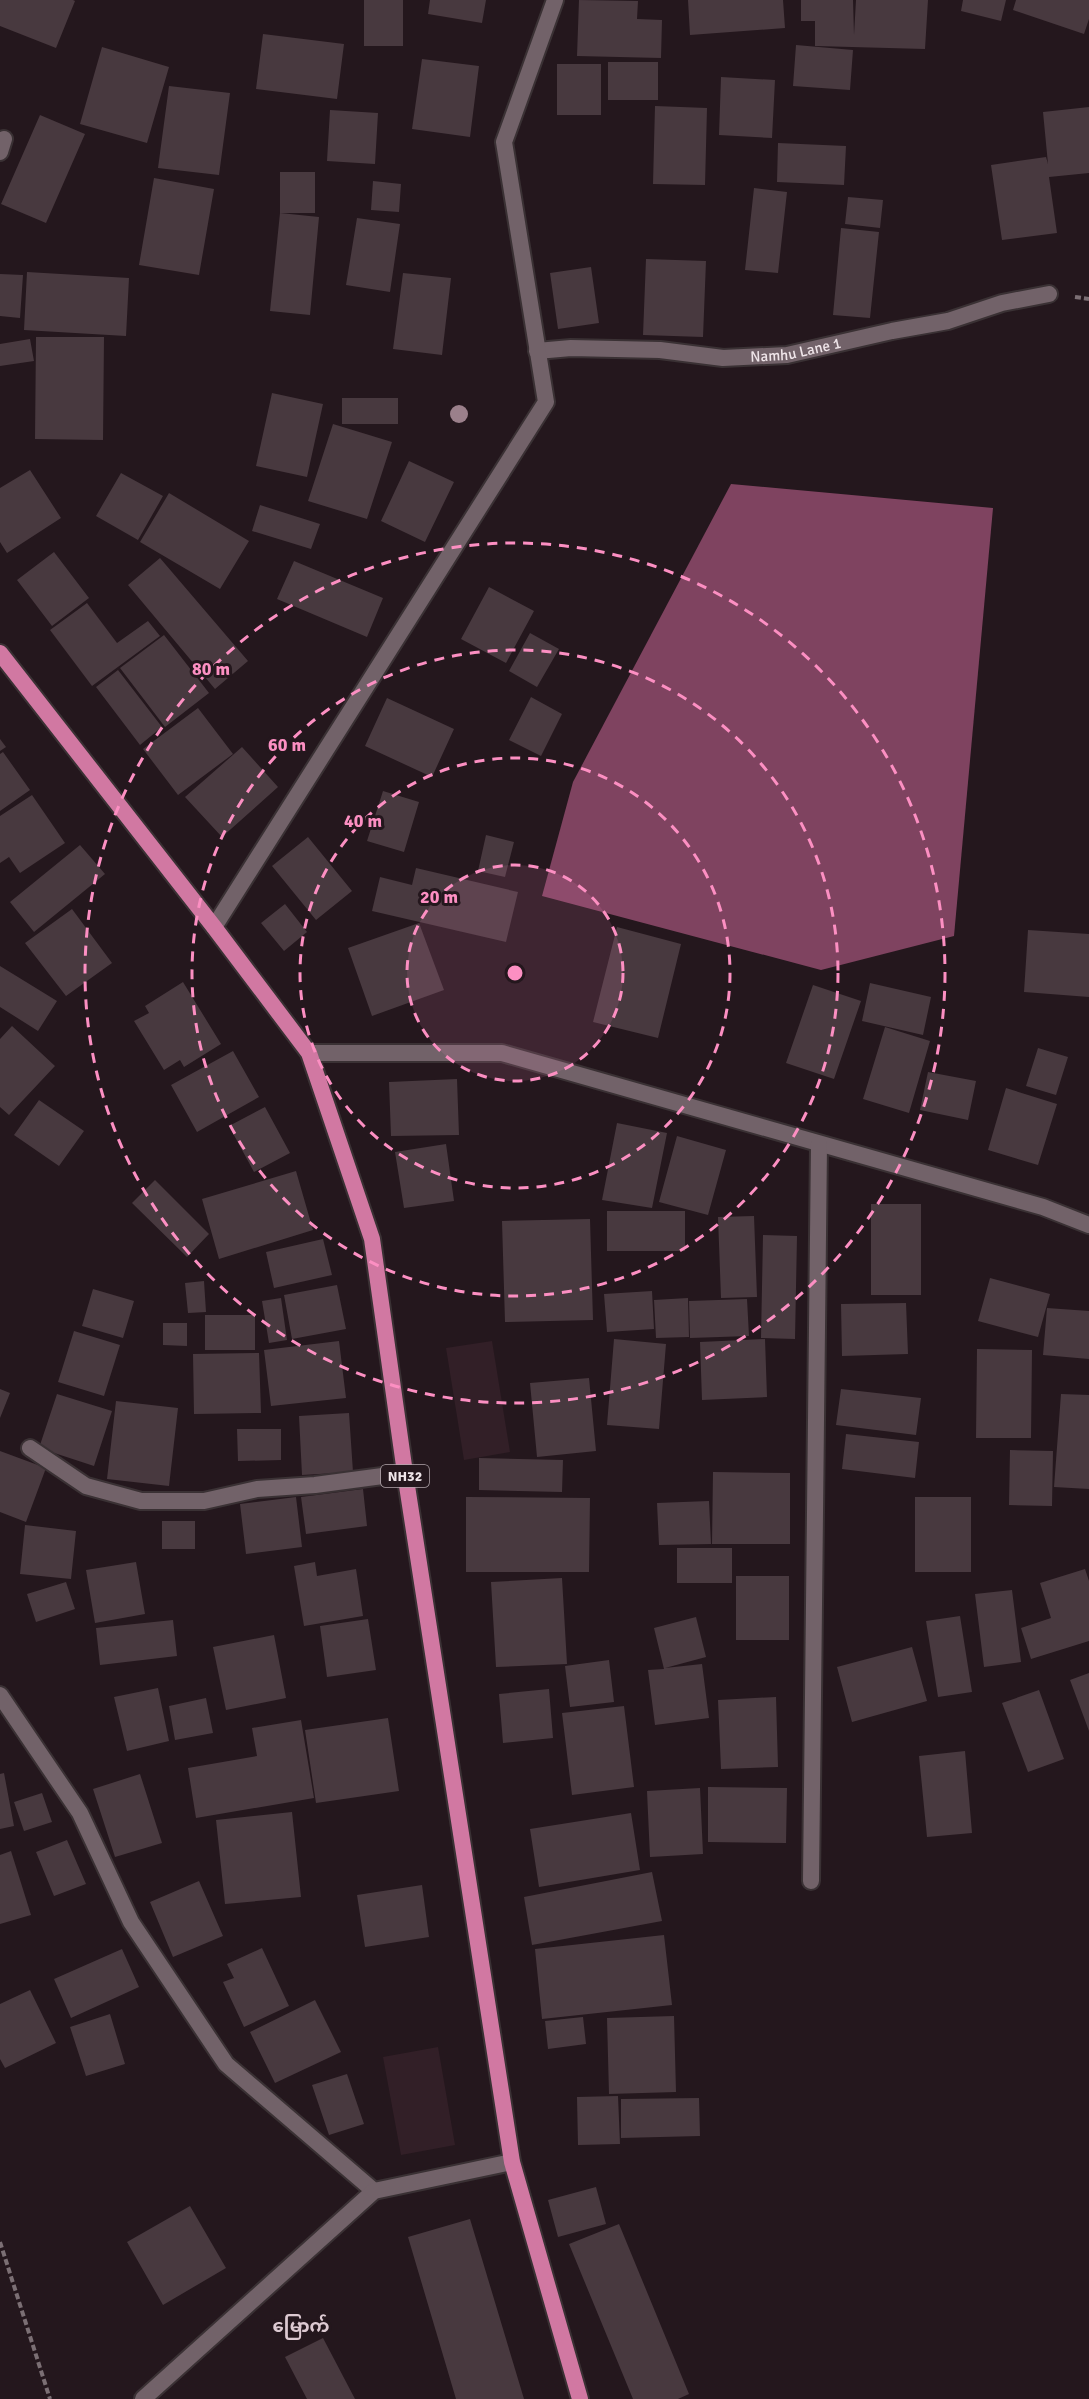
<svg xmlns="http://www.w3.org/2000/svg" width="1089" height="2399" font-family="Signika,'Noto Sans Myanmar',sans-serif">
<rect width="100%" height="100%" fill="#24171d"/>
<path fill="#321f27" d="M 492,1341 L 510,1452 L 464,1460 L 446,1348 Z
M 438,2047 L 455,2145 L 401,2155 L 383,2057 Z"/>
<path fill="#7f4360" d="M 731,484 L 993,508 L 954,936 L 821,970 L 542,896 L 573,782 Z"/>
<path fill="#48393f" d="M 0,0 L 73,0 L 75,1 L 56,48 L 0,26 Z
M 364,0 L 403,0 L 403,46 L 364,46 Z
M 430,0 L 486,0 L 482,23 L 428,14 Z
M 579,0 L 638,1 L 637,19 L 662,20 L 661,58 L 577,56 Z
M 688,0 L 783,0 L 785,28 L 690,35 Z
M 801,0 L 853,0 L 854,35 L 856,0 L 928,0 L 925,49 L 815,46 L 815,21 L 801,21 Z
M 963,0 L 1006,0 L 1001,21 L 961,11 Z
M 1016,0 L 1089,0 L 1089,19 L 1084,34 L 1013,10 Z
M 263,34 L 344,44 L 337,99 L 256,89 Z
M 796,45 L 853,50 L 850,90 L 793,86 Z
M 102,47 L 169,67 L 147,143 L 80,124 Z
M 422,59 L 479,66 L 470,137 L 412,129 Z
M 608,62 L 658,62 L 658,100 L 608,100 Z
M 557,64 L 601,64 L 601,115 L 557,115 Z
M 721,77 L 775,80 L 772,138 L 719,135 Z
M 169,86 L 230,93 L 219,175 L 158,168 Z
M 655,106 L 707,108 L 705,185 L 653,184 Z
M 1089,107 L 1089,173 L 1049,177 L 1057,233 L 1002,240 L 991,165 L 1046,157 L 1048,164 L 1043,112 Z
M 330,110 L 378,113 L 375,164 L 327,161 Z
M 40,115 L 85,134 L 46,223 L 1,204 Z
M 778,143 L 846,146 L 844,185 L 777,182 Z
M 280,172 L 315,172 L 315,213 L 280,213 Z
M 154,178 L 214,189 L 199,275 L 139,265 Z
M 373,181 L 401,184 L 399,212 L 371,210 Z
M 754,188 L 787,192 L 778,273 L 745,270 Z
M 848,197 L 883,200 L 880,228 L 845,224 Z
M 280,213 L 319,217 L 310,315 L 270,311 Z
M 357,218 L 400,224 L 390,292 L 346,285 Z
M 841,228 L 879,232 L 870,318 L 833,315 Z
M 646,259 L 706,261 L 703,337 L 643,335 Z
M 591,267 L 599,323 L 558,329 L 550,273 Z
M 27,272 L 129,278 L 126,336 L 24,330 Z
M 403,273 L 451,278 L 442,355 L 393,349 Z
M 0,274 L 23,275 L 20,318 L 0,316 Z
M 36,337 L 104,337 L 103,440 L 35,439 Z
M 30,339 L 34,361 L 0,366 L 0,344 Z
M 272,393 L 323,404 L 307,477 L 256,466 Z
M 342,398 L 398,398 L 398,424 L 342,424 Z
M 333,424 L 392,442 L 367,519 L 308,501 Z
M 409,461 L 454,482 L 425,542 L 381,521 Z
M 30,470 L 61,518 L 7,553 L 0,542 L 0,488 Z
M 121,473 L 163,496 L 138,540 L 96,516 Z
M 169,493 L 249,541 L 220,589 L 140,542 Z
M 260,505 L 320,524 L 311,549 L 252,531 Z
M 54,552 L 89,598 L 52,626 L 17,580 Z
M 160,558 L 248,661 L 215,689 L 128,585 Z
M 294,561 L 383,598 L 367,637 L 277,599 Z
M 489,587 L 534,611 L 506,663 L 461,639 Z
M 87,603 L 117,643 L 148,621 L 160,636 L 92,686 L 50,630 Z
M 530,633 L 559,649 L 537,687 L 509,671 Z
M 164,635 L 209,693 L 165,727 L 120,668 Z
M 118,670 L 162,727 L 140,745 L 96,687 Z
M 531,697 L 562,714 L 541,756 L 509,740 Z
M 387,698 L 454,729 L 432,777 L 365,746 Z
M 198,708 L 233,754 L 178,795 L 143,749 Z
M 0,739 L 6,747 L 0,751 Z
M 242,747 L 278,787 L 222,837 L 185,797 Z
M 3,752 L 30,790 L 0,811 L 0,754 Z
M 383,791 L 419,802 L 404,852 L 367,841 Z
M 32,795 L 65,843 L 20,873 L 9,857 L 0,863 L 0,816 Z
M 486,835 L 514,842 L 505,877 L 478,871 Z
M 308,837 L 352,891 L 316,920 L 272,866 Z
M 80,845 L 105,874 L 34,932 L 10,902 Z
M 416,868 L 518,892 L 506,942 L 372,911 L 380,877 L 412,885 Z
M 285,904 L 307,932 L 284,951 L 261,923 Z
M 72,909 L 112,963 L 66,996 L 25,943 Z
M 419,923 L 444,990 L 372,1016 L 348,948 Z
M 617,927 L 681,944 L 658,1038 L 593,1022 Z
M 1028,930 L 1089,934 L 1089,997 L 1024,992 Z
M 0,966 L 57,1001 L 38,1031 L 0,1007 Z
M 183,982 L 221,1044 L 184,1067 L 180,1060 L 164,1070 L 134,1021 L 149,1013 L 145,1006 Z
M 870,983 L 931,997 L 923,1035 L 862,1021 Z
M 813,985 L 861,1001 L 834,1079 L 786,1063 Z
M 12,1026 L 55,1066 L 9,1115 L 0,1107 L 0,1039 Z
M 885,1027 L 930,1041 L 909,1113 L 863,1099 Z
M 1038,1048 L 1068,1057 L 1056,1095 L 1026,1086 Z
M 233,1051 L 259,1097 L 197,1132 L 171,1085 Z
M 928,1072 L 976,1081 L 968,1120 L 920,1110 Z
M 457,1079 L 459,1135 L 391,1136 L 389,1082 Z
M 1006,1088 L 1057,1104 L 1038,1165 L 988,1150 Z
M 39,1100 L 84,1131 L 59,1166 L 14,1135 Z
M 265,1107 L 290,1153 L 254,1172 L 229,1126 Z
M 617,1123 L 667,1133 L 652,1208 L 602,1200 Z
M 677,1136 L 726,1150 L 708,1215 L 659,1202 Z
M 446,1144 L 454,1201 L 404,1208 L 395,1152 Z
M 296,1171 L 313,1230 L 219,1259 L 202,1199 Z
M 155,1180 L 209,1234 L 187,1257 L 132,1203 Z
M 871,1204 L 921,1204 L 921,1295 L 871,1295 Z
M 607,1211 L 685,1211 L 685,1251 L 607,1251 Z
M 754,1216 L 757,1297 L 721,1298 L 718,1217 Z
M 590,1219 L 593,1320 L 505,1322 L 502,1221 Z
M 763,1235 L 797,1236 L 795,1339 L 761,1338 Z
M 323,1239 L 332,1275 L 274,1288 L 266,1252 Z
M 990,1278 L 1050,1294 L 1038,1337 L 978,1321 Z
M 204,1281 L 206,1312 L 188,1313 L 185,1283 Z
M 337,1285 L 346,1329 L 292,1339 L 284,1295 Z
M 93,1289 L 134,1301 L 123,1338 L 82,1326 Z
M 652,1291 L 654,1329 L 607,1332 L 604,1294 Z
M 281,1298 L 287,1340 L 269,1343 L 262,1301 Z
M 688,1298 L 689,1337 L 656,1338 L 654,1300 Z
M 747,1299 L 749,1336 L 690,1338 L 689,1301 Z
M 906,1303 L 908,1354 L 842,1356 L 841,1304 Z
M 1047,1308 L 1089,1311 L 1089,1359 L 1043,1355 Z
M 205,1315 L 255,1315 L 255,1350 L 205,1350 Z
M 163,1323 L 187,1323 L 187,1346 L 163,1345 Z
M 74,1331 L 120,1345 L 104,1396 L 58,1382 Z
M 614,1339 L 666,1344 L 659,1429 L 607,1425 Z
M 765,1339 L 767,1397 L 702,1400 L 700,1342 Z
M 339,1341 L 346,1398 L 271,1406 L 264,1350 Z
M 977,1349 L 1032,1350 L 1031,1438 L 976,1438 Z
M 259,1353 L 261,1413 L 194,1414 L 193,1354 Z
M 589,1378 L 596,1451 L 537,1457 L 530,1383 Z
M 0,1389 L 10,1393 L 0,1418 Z
M 841,1389 L 921,1398 L 916,1435 L 836,1425 Z
M 57,1394 L 112,1411 L 94,1466 L 39,1448 Z
M 1061,1394 L 1089,1395 L 1089,1489 L 1054,1487 Z
M 116,1401 L 178,1408 L 169,1486 L 107,1479 Z
M 349,1413 L 353,1472 L 302,1475 L 299,1416 Z
M 237,1429 L 281,1429 L 281,1460 L 238,1461 Z
M 846,1434 L 919,1442 L 915,1478 L 842,1469 Z
M 1010,1450 L 1053,1451 L 1052,1506 L 1009,1505 Z
M 0,1451 L 46,1468 L 26,1522 L 0,1512 Z
M 479,1458 L 563,1460 L 562,1492 L 479,1490 Z
M 713,1472 L 790,1473 L 790,1544 L 712,1544 Z
M 363,1489 L 367,1526 L 306,1534 L 301,1497 Z
M 296,1497 L 302,1547 L 246,1554 L 240,1504 Z
M 466,1497 L 590,1498 L 589,1572 L 466,1572 Z
M 915,1497 L 971,1497 L 971,1572 L 915,1572 Z
M 709,1501 L 711,1544 L 659,1545 L 657,1503 Z
M 162,1521 L 195,1521 L 195,1549 L 162,1549 Z
M 25,1525 L 76,1531 L 71,1579 L 20,1574 Z
M 677,1548 L 732,1548 L 732,1583 L 677,1583 Z
M 136,1562 L 145,1614 L 95,1623 L 86,1570 Z
M 315,1562 L 317,1576 L 356,1569 L 363,1616 L 304,1626 L 294,1566 Z
M 1085,1569 L 1089,1581 L 1089,1641 L 1031,1659 L 1021,1628 L 1051,1618 L 1040,1583 Z
M 736,1576 L 789,1576 L 789,1640 L 736,1640 Z
M 562,1578 L 567,1664 L 496,1667 L 491,1582 Z
M 66,1582 L 75,1609 L 36,1622 L 27,1594 Z
M 1012,1590 L 1021,1662 L 984,1667 L 975,1594 Z
M 960,1616 L 972,1692 L 938,1697 L 926,1621 Z
M 696,1617 L 706,1657 L 665,1668 L 702,1664 L 709,1718 L 655,1725 L 648,1670 L 664,1669 L 654,1628 Z
M 368,1619 L 376,1670 L 327,1677 L 320,1626 Z
M 173,1620 L 177,1656 L 100,1665 L 96,1628 Z
M 274,1635 L 286,1698 L 226,1710 L 213,1647 Z
M 912,1647 L 927,1701 L 852,1722 L 837,1667 Z
M 609,1660 L 614,1702 L 570,1707 L 565,1666 Z
M 1089,1673 L 1089,1731 L 1070,1680 Z
M 158,1688 L 169,1741 L 127,1751 L 114,1697 Z
M 549,1689 L 553,1738 L 503,1743 L 499,1694 Z
M 1039,1690 L 1064,1759 L 1028,1772 L 1002,1703 Z
M 776,1697 L 778,1767 L 721,1769 L 718,1700 Z
M 206,1698 L 213,1733 L 175,1740 L 169,1706 Z
M 624,1706 L 634,1787 L 572,1795 L 562,1713 Z
M 388,1718 L 399,1791 L 316,1803 L 305,1730 Z
M 301,1720 L 314,1798 L 196,1818 L 188,1768 L 257,1756 L 252,1728 Z
M 965,1751 L 972,1833 L 927,1837 L 919,1756 Z
M 4,1773 L 14,1826 L 0,1829 L 0,1774 Z
M 140,1774 L 162,1843 L 115,1857 L 93,1789 Z
M 708,1787 L 787,1788 L 786,1843 L 708,1842 Z
M 700,1788 L 703,1854 L 650,1857 L 647,1791 Z
M 42,1793 L 52,1822 L 24,1831 L 14,1802 Z
M 292,1812 L 301,1897 L 225,1904 L 216,1820 Z
M 631,1813 L 640,1870 L 539,1887 L 530,1829 Z
M 67,1840 L 86,1884 L 54,1896 L 36,1852 Z
M 11,1851 L 31,1915 L 0,1924 L 0,1855 Z
M 652,1872 L 662,1921 L 532,1945 L 524,1897 Z
M 199,1881 L 223,1936 L 173,1957 L 150,1902 Z
M 422,1885 L 429,1937 L 365,1947 L 357,1895 Z
M 664,1935 L 672,2005 L 542,2019 L 535,1949 Z
M 262,1948 L 289,2006 L 244,2027 L 223,1982 L 234,1978 L 227,1964 Z
M 122,1949 L 139,1987 L 71,2018 L 54,1979 Z
M 30,1990 L 56,2043 L 5,2068 L 0,2059 L 0,2004 Z
M 315,2000 L 341,2052 L 275,2083 L 250,2032 Z
M 110,2014 L 125,2064 L 86,2076 L 70,2027 Z
M 674,2016 L 676,2092 L 609,2094 L 607,2018 Z
M 583,2017 L 586,2044 L 548,2049 L 545,2021 Z
M 347,2074 L 364,2124 L 329,2135 L 312,2085 Z
M 618,2096 L 620,2144 L 578,2145 L 577,2097 Z
M 699,2098 L 700,2136 L 621,2138 L 621,2099 Z
M 596,2187 L 606,2224 L 558,2237 L 548,2200 Z
M 190,2206 L 226,2268 L 163,2305 L 127,2242 Z
M 470,2219 L 524,2399 L 456,2399 L 408,2237 Z
M 619,2224 L 689,2394 L 678,2399 L 633,2399 L 569,2244 Z
M 323,2338 L 355,2399 L 307,2399 L 285,2357 Z"/>
<g fill="none" stroke-linecap="round" stroke-linejoin="round">
<defs>
<g id="minor">
<path d="M 0,152 L 4,139"/>
<path id="s1" d="M 537,351 L 571,348 L 660,350 L 723,358 L 787,355 L 892,331 L 948,321 L 1002,303 L 1049,294"/>
<path d="M 214,927 L 546,402 L 504,142 L 555,0"/>
<path d="M 309,1053 L 502,1053 L 1043,1207 L 1089,1225"/>
<path d="M 30,1448 L 86,1486 L 141,1501 L 204,1501 L 257,1489 L 315,1485 L 405,1473"/>
<path d="M 0,1695 L 80,1813 L 131,1922 L 226,2064 L 374,2191"/>
<path d="M 811,1881 L 819,1144"/>
<path d="M 143,2399 L 374,2191 L 512,2162"/>
</g>
<path id="trunk" d="M 0,653 L 214,927 L 309,1053 L 372,1239 L 405,1473 L 512,2162 L 580,2399"/>
</defs>
<use href="#minor" stroke="#3a3134" stroke-width="20"/>
<use href="#trunk" stroke="#3a3134" stroke-width="20"/>
<path stroke="#7b6f74" stroke-width="4" stroke-dasharray="6 3" stroke-linecap="butt" d="M 1075,297 L 1089,299
M 0,2242 L 50,2399"/>
<use href="#minor" stroke="#726269" stroke-width="16"/>
<use href="#trunk" stroke="#d178a2" stroke-width="16"/>
</g>
<circle fill="#9b808b" cx="459" cy="414" r="9"/>
<circle cx="515" cy="973" r="108" fill="#fc8fc2" fill-opacity=".12"/>
<g fill="none" stroke="#fc8fc2" stroke-width="3" stroke-dasharray="10 8">
<circle cx="515" cy="973" r="108"/>
<circle cx="515" cy="973" r="215"/>
<circle cx="515" cy="973" r="323"/>
<circle cx="515" cy="973" r="430"/>
</g>
<g text-anchor="middle" stroke-width="6" stroke-linejoin="round" paint-order="stroke">
<rect fill="#24171d" stroke="#b2a7ac" stroke-width="1.5" x="381" y="1465" width="48" height="22" rx="4.5"/>
<g font-size="14" font-weight="bold" fill="#efe5e9">
<text x="405" y="1481">NH32</text>
</g>
<g font-size="15" fill="#efe5e9" stroke="#24171d">
<text dy="5" stroke="none"><textPath href="#s1" startOffset="260">Namhu Lane 1</textPath></text>
</g>
<g font-size="18" font-weight="bold" fill="#dcc9d1" stroke="#24171d">
<text x="301" y="2332">မြောက်</text>
</g>
</g>
<circle cx="515" cy="973" r="9" fill="#fc8fc2" stroke="#24171d" stroke-width="3"/>
<g font-size="18" text-anchor="middle" font-weight="bold" fill="#fc8fc2" stroke="#24171d" stroke-width="6" stroke-linejoin="round" paint-order="stroke">
<text x="211" y="675">80 m</text>
<text x="287" y="751">60 m</text>
<text x="363" y="827">40 m</text>
<text x="439" y="903">20 m</text>
</g>
</svg>
